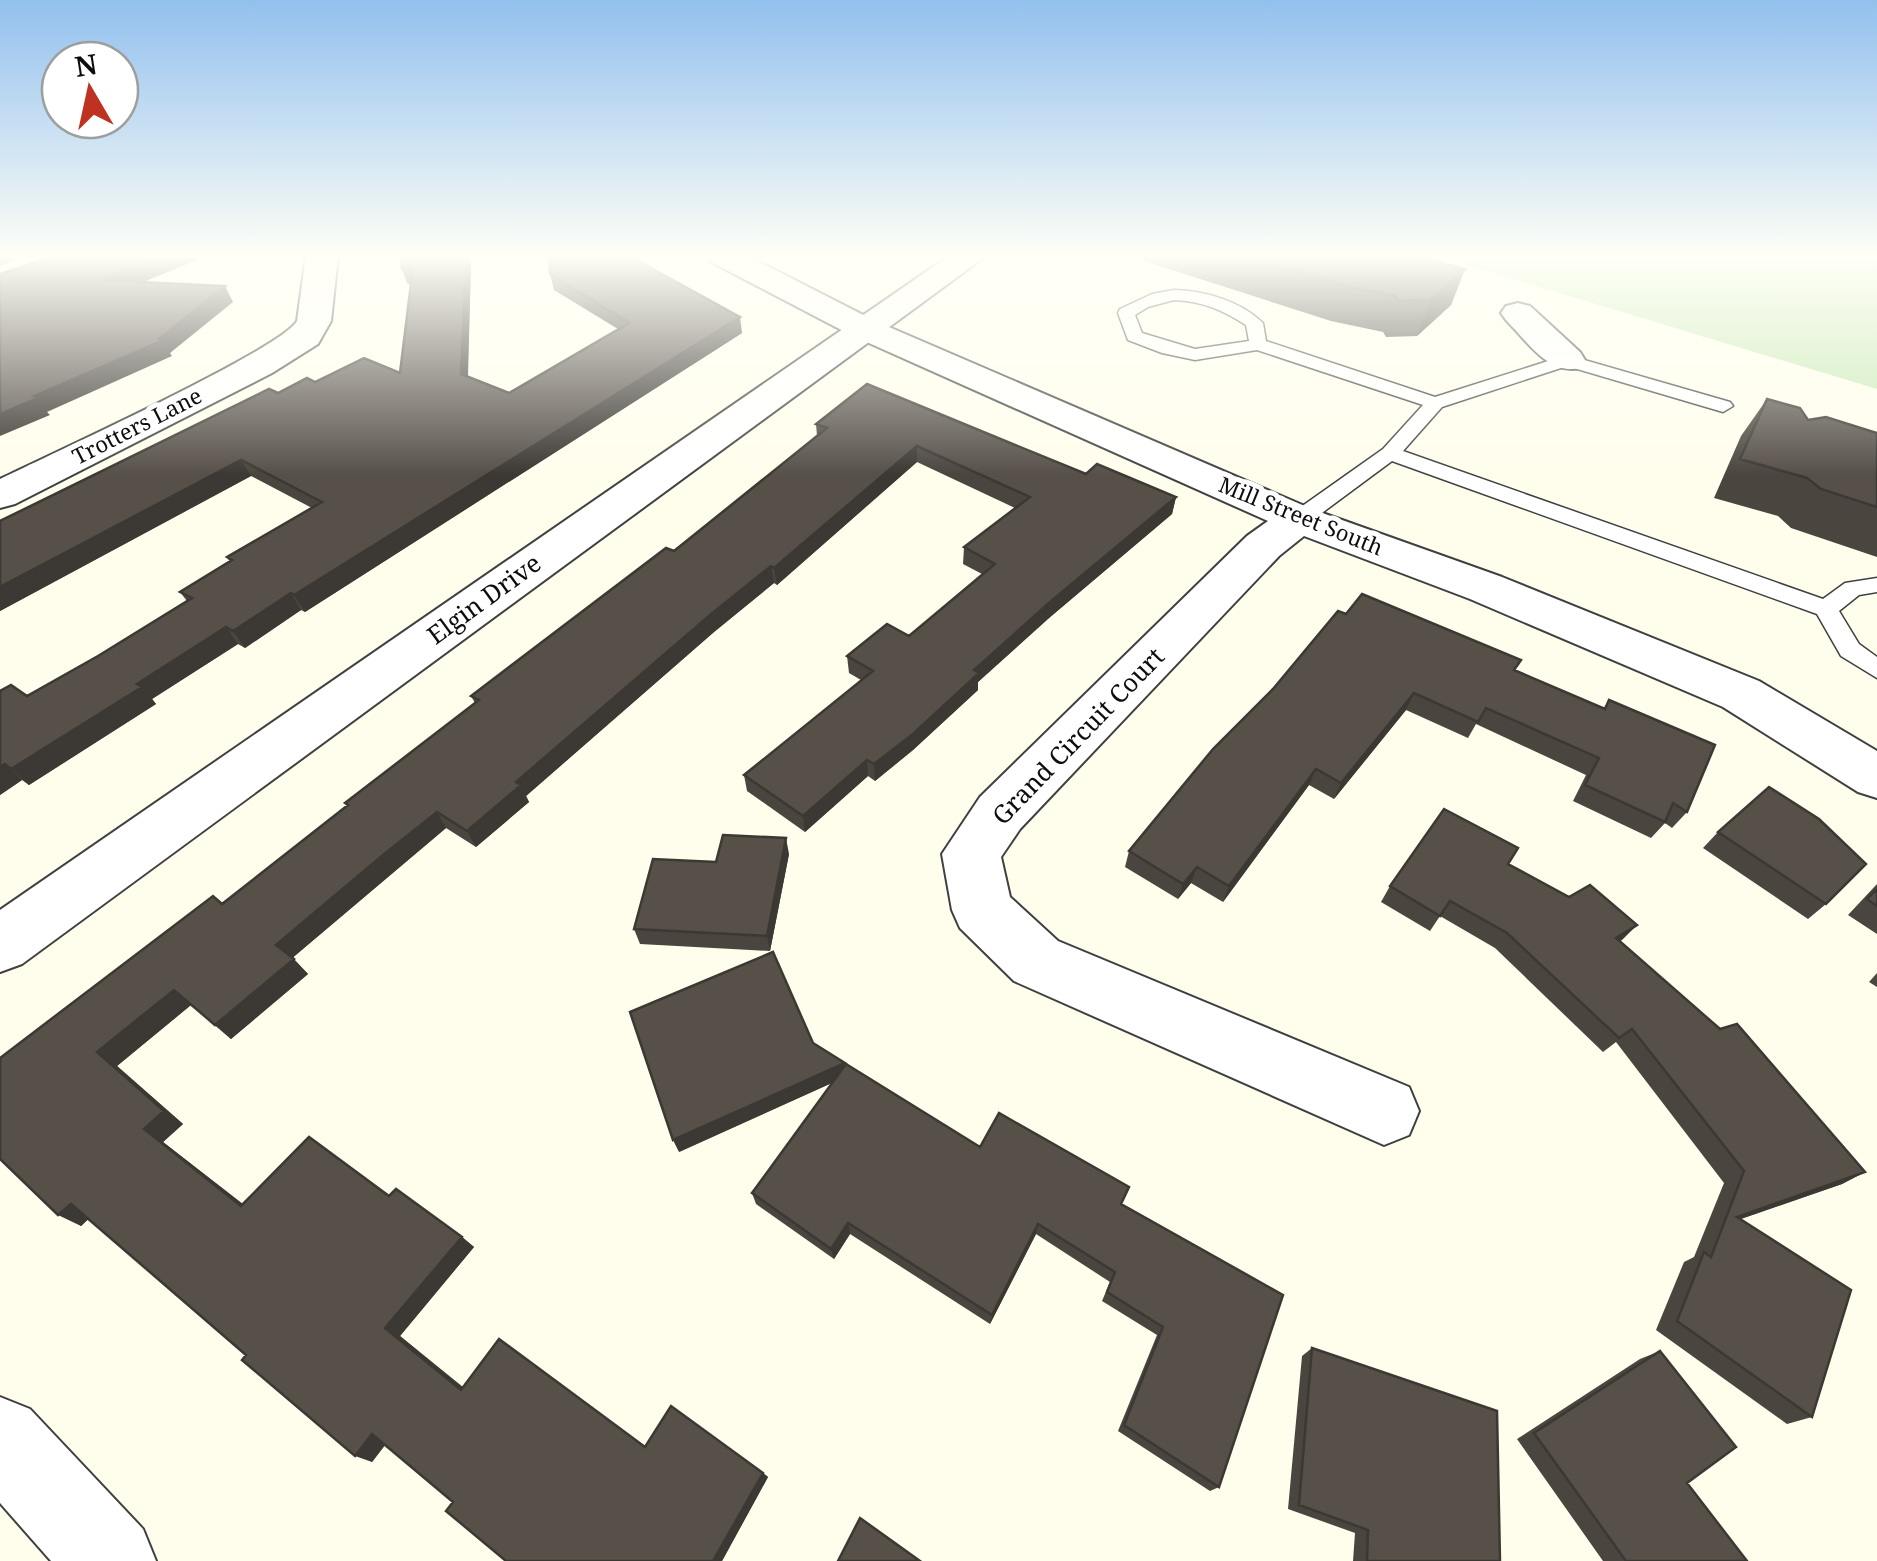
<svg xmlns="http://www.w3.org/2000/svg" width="1877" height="1561" font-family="'Noto Serif',serif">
<rect width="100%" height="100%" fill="#fffeed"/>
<path fill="#c9eab6" d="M 1437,256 L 1877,256 L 1877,389 Z"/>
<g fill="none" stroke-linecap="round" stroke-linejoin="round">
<defs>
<path id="service" d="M 1174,290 C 1206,291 1240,301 1263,323 L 1266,341 L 1435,397 L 1567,355 L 1730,402 L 1733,406 L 1723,412 L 1567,366 L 1442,407 L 1403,451 L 1823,599 L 1845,583 L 1877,578 L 1877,592 L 1859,595 L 1839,611 L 1859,644 L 1877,657 L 1877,678 L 1841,656 L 1817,614 L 1392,461 L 1307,524 L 1291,524 L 1288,519 L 1291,514 L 1383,449 L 1423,405 L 1257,350 L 1195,360 L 1162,353 L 1128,340 L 1118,313 L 1120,309 L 1152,294 ZM 1174,300 C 1202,301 1223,310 1246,325 L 1249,341 L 1195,349 L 1142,333 L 1135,315 L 1148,307 Z"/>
<path id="minor" d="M 306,256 L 338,256 L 331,321 L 318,344 L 272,373 L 15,504 L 0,508 L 0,479 C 45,457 282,349 297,321 Z
M 708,256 L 748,256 L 875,321 L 1314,510 L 1502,577 L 1759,681 L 1877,751 L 1877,798 L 1858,792 L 1723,707 L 1470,599 L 1304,536 L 1279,556 L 1020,829 L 1001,857 L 1010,897 L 1058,941 L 1409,1087 L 1419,1111 L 1409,1135 L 1384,1145 L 1014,981 L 960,928 L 952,910 L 942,854 L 980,797 L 1247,536 L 1268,521 L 851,335 L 713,263 Z
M 1518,303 L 1530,306 L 1580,352 L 1585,360 L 1580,368 C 1548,375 1527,341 1506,320 L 1501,313 L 1506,306 Z
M 0,1397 L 30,1409 L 143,1529 L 156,1561 L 51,1561 L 0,1503 Z"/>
<path id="tertiary" d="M 949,256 L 986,256 L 22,964 L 0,972 L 0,910 Z"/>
</defs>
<use href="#service" stroke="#404040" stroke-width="3"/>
<use href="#minor" stroke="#404040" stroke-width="4"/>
<use href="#tertiary" stroke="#404040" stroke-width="4"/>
<use href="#service" fill="#fff" fill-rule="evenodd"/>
<use href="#minor" fill="#fff" fill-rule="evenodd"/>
<use href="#tertiary" fill="#fff" fill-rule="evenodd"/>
</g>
<path fill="#4a453f" d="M 400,256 L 470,256 L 471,263 L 468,377 L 509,393 L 618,329 L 554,290 L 550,274 L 642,263 L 742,333 L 305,612 L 301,610 L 245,648 L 238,644 L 152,699 L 156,704 L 29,785 L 22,780 L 0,795 L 27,696 L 98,656 L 187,601 L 180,592 L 230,562 L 227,557 L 312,508 L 251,476 L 0,611 L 0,521 L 278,393 L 315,382 L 400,373 L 411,283 L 408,284 L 402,269 Z
M 1138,256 L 1419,256 L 1465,269 L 1451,305 L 1417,336 L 1386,337 L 1383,332 L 1331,321 L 1138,259 Z
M 1767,399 L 1808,420 L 1877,433 L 1877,557 L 1791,528 L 1778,516 L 1714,498 L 1741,436 Z
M 816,424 L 1086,474 L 1176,497 L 1172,514 L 1049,618 L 978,682 L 978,690 L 913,750 L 875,781 L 868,776 L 805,832 L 747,791 L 744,775 L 861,680 L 849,673 L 847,656 L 909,636 L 982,574 L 963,564 L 964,547 L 1015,508 L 917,462 L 777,585 L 774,583 L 714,632 L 526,796 L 529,802 L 476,847 L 446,828 L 292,958 L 308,974 L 231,1039 L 191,1005 L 117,1066 L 183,1124 L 163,1142 L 243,1204 L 389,1196 L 462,1237 L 474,1247 L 400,1336 L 463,1387 L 645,1446 L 763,1473 L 768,1477 L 722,1561 L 506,1561 L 453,1502 L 385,1445 L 372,1462 L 88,1219 L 81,1226 L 0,1159 L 222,904 L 347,806 L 345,803 L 475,703 L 471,696 L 674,551 L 817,436 Z
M 1346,614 L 1514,670 L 1604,708 L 1609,700 L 1687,812 L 1672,828 L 1665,823 L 1651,838 L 1573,801 L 1586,775 L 1476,724 L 1468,738 L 1406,710 L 1334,799 L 1309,785 L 1223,902 L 1191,883 L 1178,899 L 1125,867 L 1129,851 Z
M 1718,832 L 1826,904 L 1808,919 L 1703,848 Z
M 789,854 L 770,951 L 640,944 L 634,929 L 716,862 Z
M 1508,864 L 1569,897 L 1637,925 L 1620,941 L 1865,1172 L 1842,1184 L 1741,1219 L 1812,1417 L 1787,1424 L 1656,1330 L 1684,1262 L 1694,1257 L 1724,1183 L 1616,1042 L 1603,1052 L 1495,948 L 1440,916 L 1430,931 L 1381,902 L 1390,886 Z
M 1877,884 L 1877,934 L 1848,915 Z
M 1877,973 L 1877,987 L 1869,982 Z
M 813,1043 L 846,1065 L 980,1147 L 1122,1204 L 1219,1487 L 1210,1491 L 1118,1431 L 1157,1335 L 1102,1301 L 1110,1282 L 1036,1234 L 990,1324 L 850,1234 L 834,1259 L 756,1204 L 752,1193 L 832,1083 L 679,1152 Z
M 1312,1348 L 1500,1561 L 1353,1561 L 1355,1533 L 1288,1509 L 1302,1356 Z
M 1660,1351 L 1687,1483 L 1747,1561 L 1603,1561 L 1517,1439 L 1640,1359 Z"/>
<path fill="#3c3833" d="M 0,256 L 26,256 L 0,266 Z
M 161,256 L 207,256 L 109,296 L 99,280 Z
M 466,256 L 470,256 L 471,263 L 467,390 L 461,374 Z
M 413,267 L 419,282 L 408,284 L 402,269 Z
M 1465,269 L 1451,305 L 1417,336 L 1431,300 Z
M 225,286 L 233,302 L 170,353 L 172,356 L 47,412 L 50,415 L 0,436 L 0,414 L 34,396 L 159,339 Z
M 740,317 L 742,333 L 305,612 L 294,595 Z
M 917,446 L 917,462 L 777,585 L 774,568 Z
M 241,460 L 251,476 L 0,611 L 0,587 Z
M 1176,497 L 1172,514 L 1049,618 L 978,682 L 978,690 L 913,750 L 875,781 L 874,764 L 974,670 L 1050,602 Z
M 771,566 L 774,583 L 714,632 L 526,796 L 529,802 L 476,847 L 467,831 L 516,782 L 710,615 Z
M 291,593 L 301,610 L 245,648 L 233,631 Z
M 226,627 L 238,644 L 152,699 L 156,704 L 29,785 L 11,769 L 137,684 Z
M 1414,693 L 1406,710 L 1334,799 L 1341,783 Z
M 867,760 L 868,776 L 805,832 L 803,816 Z
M 5,764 L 22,780 L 0,795 L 0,767 Z
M 1316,769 L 1309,785 L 1223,902 L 1229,886 Z
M 437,812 L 446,828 L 290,960 L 276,945 Z
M 786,838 L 789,854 L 770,951 L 767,936 Z
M 1197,867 L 1191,883 L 1178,899 L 1183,884 Z
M 1637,925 L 1622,940 L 1602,953 L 1616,938 Z
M 294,959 L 308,974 L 231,1039 L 215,1025 Z
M 174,990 L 191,1005 L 117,1066 L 183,1124 L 163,1142 L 259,1217 L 241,1206 L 144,1129 L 97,1052 Z
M 845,1063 L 847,1076 L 679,1152 L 673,1140 Z
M 1865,1172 L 1842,1184 L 1723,1225 L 1737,1217 Z
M 71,1204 L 93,1215 L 81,1226 L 58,1215 Z
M 848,1223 L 850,1234 L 834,1259 L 831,1249 Z
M 1038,1224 L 1036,1234 L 990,1324 L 992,1315 Z
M 462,1237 L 474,1247 L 400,1336 L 474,1397 L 461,1390 L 385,1328 Z
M 372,1434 L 389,1440 L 372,1462 L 355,1456 Z
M 763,1473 L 768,1477 L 722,1561 L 713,1561 Z"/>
<path fill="#565049" stroke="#3c3833" stroke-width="2.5" d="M 55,256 L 161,256 L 99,280 L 225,286 L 159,339 L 162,341 L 34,396 L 38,398 L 0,414 L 0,274 Z
M 400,256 L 466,256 L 461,374 L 509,393 L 629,323 L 550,274 L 549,256 L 635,256 L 642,263 L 740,317 L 294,595 L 291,593 L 233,631 L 226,627 L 137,684 L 142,687 L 11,769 L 5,764 L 0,767 L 0,691 L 11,685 L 27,696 L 98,656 L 192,598 L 180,592 L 232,560 L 227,557 L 322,502 L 241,460 L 0,587 L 0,521 L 269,389 L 278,393 L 307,378 L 315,382 L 364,358 L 400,373 L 413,267 L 402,269 Z
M 1247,256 L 1419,256 L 1465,269 L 1431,300 L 1399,301 L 1395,296 L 1342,285 Z
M 867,384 L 1086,474 L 1097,464 L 1176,497 L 1050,602 L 974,670 L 979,673 L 913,734 L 874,764 L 867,760 L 803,816 L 744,775 L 873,671 L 847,656 L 887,624 L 909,636 L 995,564 L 964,547 L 1030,497 L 917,446 L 774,568 L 771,566 L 710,615 L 516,782 L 521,785 L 467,831 L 437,812 L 383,855 L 276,945 L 294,959 L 215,1025 L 174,990 L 97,1052 L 164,1111 L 144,1129 L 241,1206 L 309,1137 L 389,1196 L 396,1189 L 462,1237 L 385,1328 L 461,1390 L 499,1339 L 645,1447 L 671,1406 L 763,1473 L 713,1561 L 506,1561 L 446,1511 L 453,1502 L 372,1434 L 355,1456 L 242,1360 L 246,1355 L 71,1204 L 58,1215 L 0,1159 L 0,1058 L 213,896 L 222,904 L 348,805 L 345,803 L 479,700 L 471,696 L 666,548 L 674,551 L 827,428 L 816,424 Z
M 1767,399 L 1800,408 L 1808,420 L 1826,417 L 1877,433 L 1877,507 L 1821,489 L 1807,478 L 1740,459 Z
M 1362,594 L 1521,660 L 1514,670 L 1605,709 L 1609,700 L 1715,745 L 1687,812 L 1673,803 L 1665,822 L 1585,785 L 1599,758 L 1486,708 L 1478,722 L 1414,693 L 1341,783 L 1316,769 L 1229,886 L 1197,867 L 1183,884 L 1129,851 L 1213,749 L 1273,689 L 1338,611 L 1346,614 Z
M 1769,787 L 1819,819 L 1866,864 L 1826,904 L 1718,832 Z
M 1444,809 L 1518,848 L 1508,864 L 1569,897 L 1590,885 L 1637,925 L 1616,938 L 1720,1029 L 1737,1024 L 1865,1172 L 1737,1217 L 1851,1290 L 1812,1417 L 1677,1321 L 1704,1252 L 1711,1257 L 1744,1171 L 1632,1029 L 1619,1038 L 1507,933 L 1450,901 L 1440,916 L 1390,886 Z
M 723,835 L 786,838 L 767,936 L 634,929 L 653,859 L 716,862 Z
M 1877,889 L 1877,906 L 1867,899 Z
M 773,952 L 813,1043 L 845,1063 L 673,1140 L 630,1012 Z
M 846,1064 L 980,1147 L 999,1113 L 1129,1187 L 1121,1204 L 1283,1295 L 1219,1487 L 1124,1425 L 1163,1327 L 1107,1292 L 1115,1272 L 1038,1224 L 992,1315 L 848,1223 L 831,1249 L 752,1193 Z
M 1312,1348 L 1497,1411 L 1500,1561 L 1367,1561 L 1368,1530 L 1299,1505 Z
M 1660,1351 L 1736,1447 L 1687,1483 L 1747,1561 L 1626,1561 L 1534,1433 Z
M 860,1518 L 920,1561 L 838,1561 Z"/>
<linearGradient id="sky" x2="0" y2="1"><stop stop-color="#92c0ee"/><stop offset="0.54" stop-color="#fffff7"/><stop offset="1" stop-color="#fffff7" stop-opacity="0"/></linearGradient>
<rect width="1877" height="475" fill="url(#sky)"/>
<g text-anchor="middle" stroke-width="10" stroke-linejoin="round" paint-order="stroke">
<g font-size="22" fill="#0d0d0d" stroke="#fff">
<text transform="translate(137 426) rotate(-27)" y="8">Trotters Lane</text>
<text transform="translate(1301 516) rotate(22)" y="8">Mill Street South</text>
</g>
<g font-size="25" fill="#0d0d0d" stroke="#fff">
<text transform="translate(484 599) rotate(-36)" y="9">Elgin Drive</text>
<text transform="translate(1078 736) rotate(-46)" y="9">Grand Circuit Court</text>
</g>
</g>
<g transform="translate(90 90) rotate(351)"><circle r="48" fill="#ffffff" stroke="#9e9e9e" stroke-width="2.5"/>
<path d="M0-8L18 38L0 25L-18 38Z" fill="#bf3222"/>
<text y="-15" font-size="28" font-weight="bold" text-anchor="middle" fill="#0d0d0d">N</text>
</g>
</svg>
